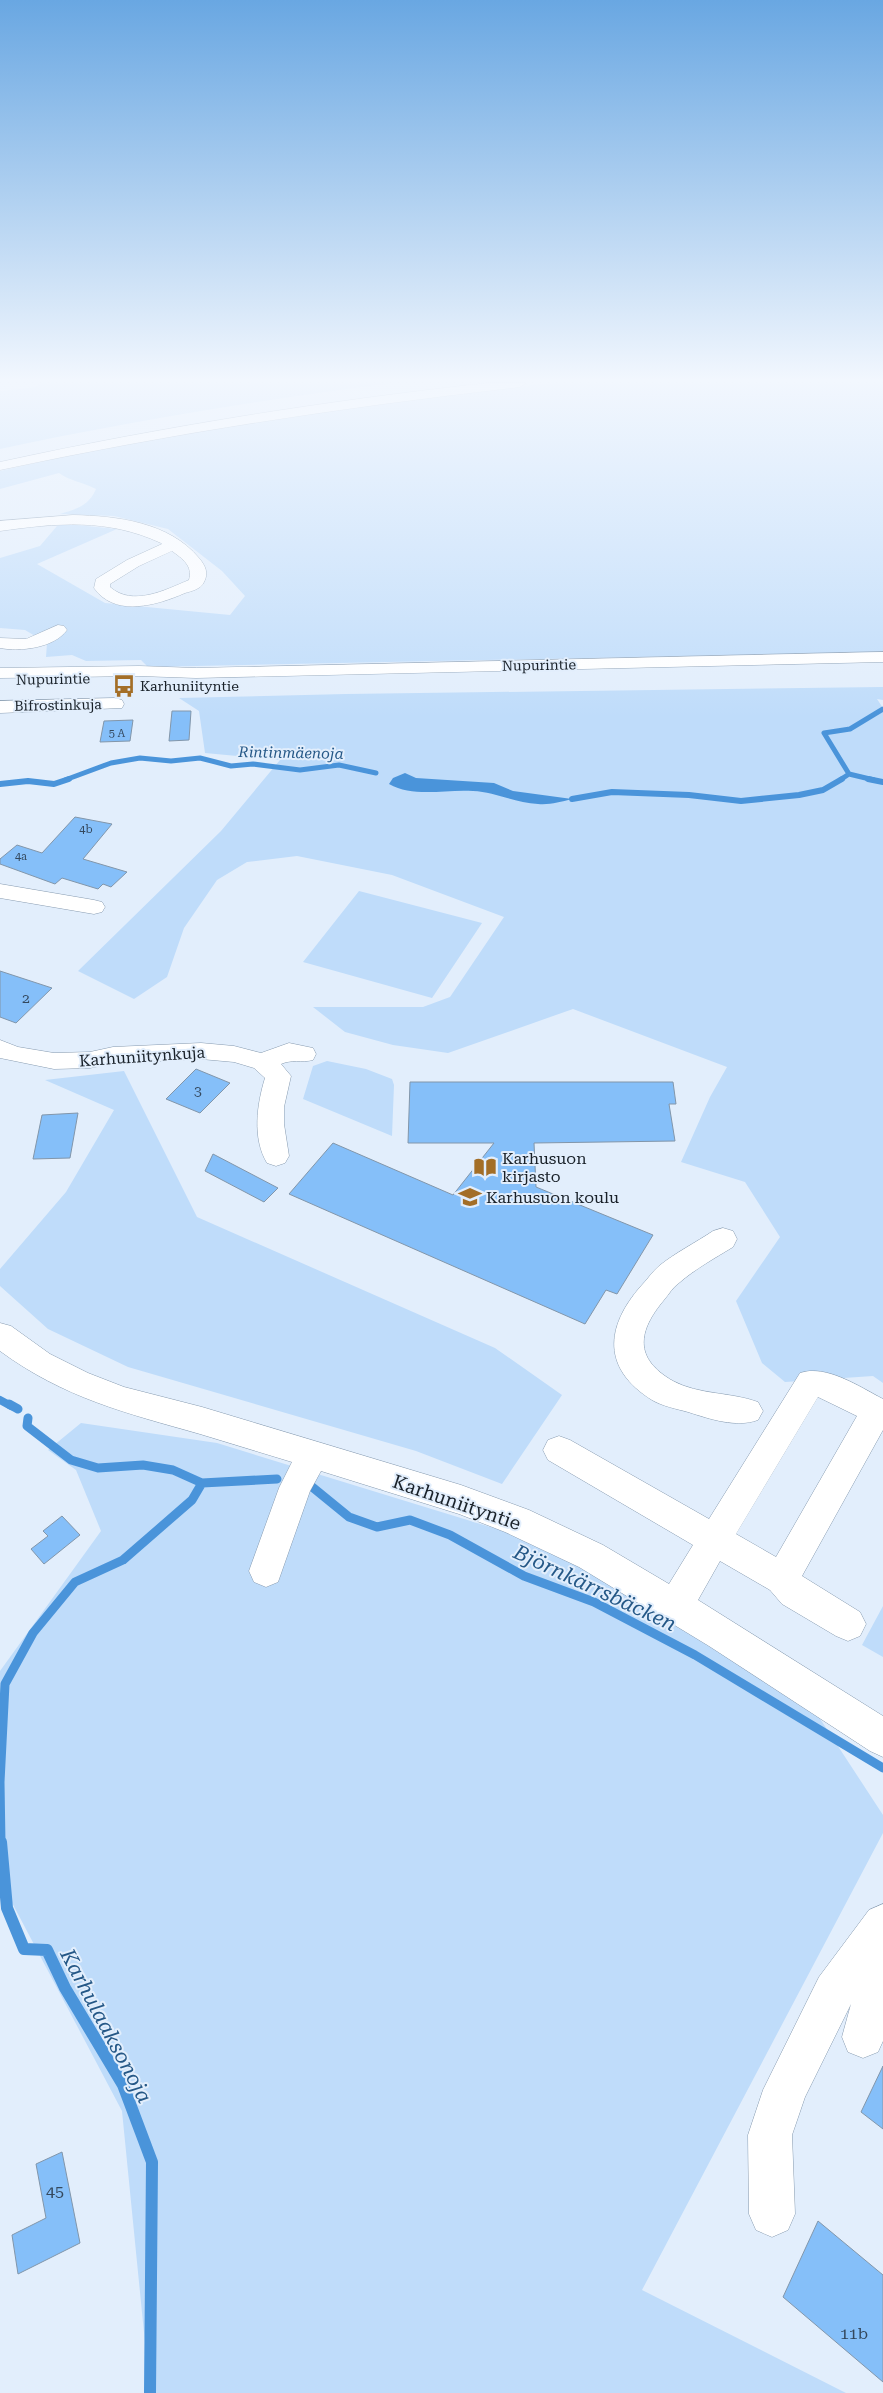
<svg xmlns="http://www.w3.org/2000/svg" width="883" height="2393" font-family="'Roboto Serif',serif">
<rect width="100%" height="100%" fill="#e2eefc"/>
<path fill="#bfdcfa" d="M 41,383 L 393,383 C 261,400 130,421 0,449 L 0,391 L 36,387 Z
M 557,383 L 883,383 L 883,652 L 148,667 L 141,660 L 86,661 L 72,655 L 46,657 L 47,643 L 25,630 L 0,628 L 0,558 L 40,546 L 57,526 L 66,524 L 117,529 L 37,564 L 105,603 L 230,615 L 245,596 L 222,571 L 168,529 L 114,516 L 60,514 C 76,509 89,506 96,489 C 83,482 70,481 59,473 L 0,489 L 0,471 C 119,443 240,423 361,406 C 426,397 491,388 557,383 Z
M 883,687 L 883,700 L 877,699 L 883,708 L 883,1383 L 873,1376 L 785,1382 L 762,1363 L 736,1301 L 780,1237 L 745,1182 L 681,1162 L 710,1097 L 727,1067 L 573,1009 L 448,1053 L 393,1045 L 345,1032 L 313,1007 L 423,1007 L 450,997 L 504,917 L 392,875 L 297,856 L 247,862 L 217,880 L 184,928 L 167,977 L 134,999 L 78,971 L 221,831 L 280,760 L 205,753 L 199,711 L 179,698 L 346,694 Z
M 359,891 L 482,923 L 432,998 L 303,962 Z
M 327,1061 L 366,1069 L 392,1079 L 394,1085 L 392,1136 L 303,1099 L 313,1066 Z
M 124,1071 L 197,1217 L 495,1348 L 562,1395 L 502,1484 L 416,1451 L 128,1367 L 48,1329 L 0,1286 L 0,1269 L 66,1192 L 114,1110 L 45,1080 Z
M 81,1423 L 217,1443 L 539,1542 L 815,1711 L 883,1815 L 883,1833 L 642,2290 L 846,2393 L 150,2393 L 122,2111 L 0,1880 L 0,1671 L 101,1531 L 76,1470 L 48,1450 Z
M 883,1606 L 883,1657 L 862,1645 Z"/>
<path fill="#4a94da" d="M 405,773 L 416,778 L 494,783 L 513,791 L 572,799 C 560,802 550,805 538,804 C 516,803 495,792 473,791 C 445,789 414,798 389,784 L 393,778 Z"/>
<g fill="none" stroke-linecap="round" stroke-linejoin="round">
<path stroke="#4a94da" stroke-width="5" d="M 849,774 L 824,733 L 850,729 L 883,709
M 65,780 L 111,763 L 140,758 L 171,761 L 200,758 L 231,766 L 253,764 L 300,770 L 339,765 L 376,773
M 840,780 L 849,774 L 874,780"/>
<path stroke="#4a94da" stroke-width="6" d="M 868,779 L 883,782
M 0,784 L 28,781 L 54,784 L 69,779
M 572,799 L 612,792 L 689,795 L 741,801 L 799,795 L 823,790 L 842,779"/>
<path stroke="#4a94da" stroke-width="8" d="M 0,1400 L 11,1406"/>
<path stroke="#4a94da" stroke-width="9" d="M 9,1404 L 18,1409
M 28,1418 L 27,1426 L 71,1460 L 98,1468 L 143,1465 L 173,1470 L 202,1483 L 277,1479
M 311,1486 L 349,1517 L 377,1527 L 410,1520 L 450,1535 L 524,1576 L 594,1602 L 695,1655 L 883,1768
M 1,1843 L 0,1782 L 5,1684 L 33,1633 L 75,1582 L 123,1560 L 192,1500 L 202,1483"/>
<path stroke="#4a94da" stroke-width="12" d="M 1,1842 L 7,1908 L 24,1949 L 47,1950 L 65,1988 L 123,2085 L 152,2162 L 150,2393"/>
</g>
<path fill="#85bff9" stroke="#8296aa" d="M 172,711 L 191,711 L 189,740 L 169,741 Z
M 133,720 L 130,741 L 100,742 L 104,721 Z
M 75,817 L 112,824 L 83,859 L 127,872 L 111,887 L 103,884 L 98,889 L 62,878 L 55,884 L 0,864 L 0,859 L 17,845 L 42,853 Z
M 0,971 L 52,988 L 16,1023 L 0,1017 Z
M 196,1069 L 230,1083 L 200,1113 L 166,1099 Z
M 410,1082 L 673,1082 L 676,1104 L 669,1104 L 675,1141 L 534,1143 L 536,1187 L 653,1235 L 617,1294 L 606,1290 L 585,1324 L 289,1194 L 333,1143 L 453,1195 L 494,1143 L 408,1143 Z
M 78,1113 L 70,1158 L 33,1159 L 42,1115 Z
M 213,1154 L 278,1188 L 264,1202 L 205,1171 Z
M 62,1516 L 80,1535 L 44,1564 L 31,1549 L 48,1536 L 43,1531 Z
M 883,2066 L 883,2129 L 861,2112 Z
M 62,2152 L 80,2243 L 18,2274 L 12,2235 L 46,2218 L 36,2164 Z
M 818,2221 L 883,2275 L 883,2382 L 783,2297 Z"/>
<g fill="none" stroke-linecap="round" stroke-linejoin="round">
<defs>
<path id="minor" d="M 73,515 C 117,516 169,522 199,558 C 205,565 209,573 204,582 C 201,589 192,591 185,593 C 158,605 115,618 94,588 L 96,579 L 127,560 L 162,544 L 161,543 C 107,518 57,523 0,531 L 0,521 ZM 172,551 C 183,559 193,566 189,580 C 165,590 133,607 110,587 L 110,584 L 139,566 Z
M 58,625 L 64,626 L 67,630 C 54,648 20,652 0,648 L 0,638 L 26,639 Z
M 115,698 L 122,700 L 124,704 L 122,708 L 0,713 L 0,701 Z
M 0,884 L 94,900 L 102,902 L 105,907 L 102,912 L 94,914 L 0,898 Z
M 0,1040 L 18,1047 L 54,1053 L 90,1052 L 113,1047 L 201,1043 L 234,1046 L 261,1053 L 289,1043 L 313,1048 L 316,1054 L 313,1060 C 301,1063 292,1059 281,1064 L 291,1076 L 284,1107 L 284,1124 L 289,1156 L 285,1163 L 276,1166 L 267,1163 C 252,1138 257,1104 265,1078 L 254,1068 L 234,1062 L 201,1059 L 113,1063 L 90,1068 L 54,1069 L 0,1058 Z
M 723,1228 L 733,1231 L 737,1239 L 733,1247 C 715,1258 695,1269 679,1283 C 673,1287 669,1294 664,1300 C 638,1331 633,1358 673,1381 C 699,1395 731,1392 758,1402 L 763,1411 L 758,1420 C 736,1428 710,1419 688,1412 C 677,1409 662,1406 652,1400 C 602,1369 605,1327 641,1286 C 647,1280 652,1272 659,1266 C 675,1253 695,1243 713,1231 Z
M 0,1323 L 11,1326 L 50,1354 L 88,1373 L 124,1387 L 202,1407 L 461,1485 L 529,1510 L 603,1545 L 669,1584 L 693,1545 L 548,1460 L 543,1450 L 548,1440 L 559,1436 L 570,1440 L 709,1519 L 800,1373 C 826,1364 860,1387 883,1399 L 883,1430 L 802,1576 L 860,1612 L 866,1624 L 860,1636 L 848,1641 L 836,1636 L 782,1604 L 770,1590 L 720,1561 L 698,1600 L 883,1716 L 883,1757 L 870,1751 L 709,1646 L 579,1567 L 505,1532 L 459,1514 L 321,1471 L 310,1491 L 278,1582 L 266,1587 L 254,1582 L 249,1571 L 279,1488 L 292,1462 C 261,1453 231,1443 200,1434 C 126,1413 64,1398 0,1351 ZM 818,1397 L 857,1416 L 776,1557 L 736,1534 Z
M 883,1904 L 883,2041 L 878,2052 L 863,2058 L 848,2052 L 842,2037 L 851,2004 L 805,2097 L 792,2135 L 795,2214 L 788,2230 L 772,2237 L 756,2230 L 749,2214 L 748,2135 L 763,2090 L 819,1977 L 869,1910 Z"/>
<path id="major" d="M 883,652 L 883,662 L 196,678 L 139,676 L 0,678 L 0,668 L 139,666 L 196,668 Z"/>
<path id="highway" d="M 488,383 L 526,383 L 520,387 C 345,407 172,433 0,470 L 0,462 C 161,427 324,401 488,383 Z"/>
</defs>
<use href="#minor" stroke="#879bb0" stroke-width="1"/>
<use href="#major" stroke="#879bb0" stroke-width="1"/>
<use href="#highway" stroke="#879bb0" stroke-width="1"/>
<use href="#minor" fill="#fff" fill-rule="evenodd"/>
<use href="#major" fill="#fff" fill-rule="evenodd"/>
<use href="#highway" fill="#fff" fill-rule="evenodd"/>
</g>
<linearGradient id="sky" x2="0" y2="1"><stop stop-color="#69a7e2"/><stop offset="0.53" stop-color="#f2f7fe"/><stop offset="1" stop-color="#f2f7fe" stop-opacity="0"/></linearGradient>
<rect width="883" height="718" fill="url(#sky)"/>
<defs>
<symbol id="bus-bare" viewBox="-9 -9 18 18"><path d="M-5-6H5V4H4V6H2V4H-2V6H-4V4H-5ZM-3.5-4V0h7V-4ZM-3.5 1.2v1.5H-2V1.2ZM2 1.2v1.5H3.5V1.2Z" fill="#a36e27" stroke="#e2eefc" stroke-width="2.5" paint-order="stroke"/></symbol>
<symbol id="library-bare" viewBox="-9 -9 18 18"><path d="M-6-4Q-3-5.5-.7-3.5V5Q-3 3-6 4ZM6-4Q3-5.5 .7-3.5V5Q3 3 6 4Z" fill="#a36e27" stroke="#e2eefc" stroke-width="2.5" paint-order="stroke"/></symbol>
<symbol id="school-bare" viewBox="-9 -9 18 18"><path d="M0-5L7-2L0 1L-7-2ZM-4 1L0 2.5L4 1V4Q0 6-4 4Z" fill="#a36e27" stroke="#e2eefc" stroke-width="2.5" paint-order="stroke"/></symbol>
</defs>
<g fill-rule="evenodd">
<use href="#bus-bare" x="108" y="670" width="32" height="32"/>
<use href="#library-bare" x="469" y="1151" width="32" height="32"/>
<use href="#school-bare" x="454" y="1181" width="32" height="32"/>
</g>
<g text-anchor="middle" stroke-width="4" stroke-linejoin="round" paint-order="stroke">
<g font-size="11" fill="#34485d">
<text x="117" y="737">5 A</text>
<text x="86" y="833">4b</text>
<text x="21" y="860">4a</text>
</g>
<g font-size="14" fill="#192129" stroke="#e2eefc">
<text transform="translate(539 665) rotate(-1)" y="5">Nupurintie</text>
<text transform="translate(53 679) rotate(-1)" y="5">Nupurintie</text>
<text transform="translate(58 705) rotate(-1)" y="5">Bifrostinkuja</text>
</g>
<g font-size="14" fill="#192129" stroke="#e2eefc" text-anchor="start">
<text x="140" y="691">Karhuniityntie</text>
</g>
<g font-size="14" fill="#34485d">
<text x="26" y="1003">2</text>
<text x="198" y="1096">3</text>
</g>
<g font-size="15" font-style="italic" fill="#255887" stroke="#e2eefc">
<text transform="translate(291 753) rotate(1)" y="5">Rintinmäenoja</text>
</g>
<g font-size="16" fill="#192129" stroke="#e2eefc">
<text transform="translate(142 1056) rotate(-4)" y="6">Karhuniitynkuja</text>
</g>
<g font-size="16" fill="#192129" stroke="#e2eefc" text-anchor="start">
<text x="502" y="1164">Karhusuon<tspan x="502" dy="18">kirjasto</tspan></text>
<text x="486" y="1203">Karhusuon koulu</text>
</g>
<g font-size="16" fill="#34485d">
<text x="55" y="2197">45</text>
<text x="854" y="2339">11b</text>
</g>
<g font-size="19" fill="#192129" stroke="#e2eefc">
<text transform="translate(457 1502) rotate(19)" y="7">Karhuniityntie</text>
</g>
<g font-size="21" font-style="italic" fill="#255887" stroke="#e2eefc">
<text transform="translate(595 1588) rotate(25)" y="7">Björnkärrsbäcken</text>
<text transform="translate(106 2026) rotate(62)" y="7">Karhulaaksonoja</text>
</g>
</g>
</svg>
